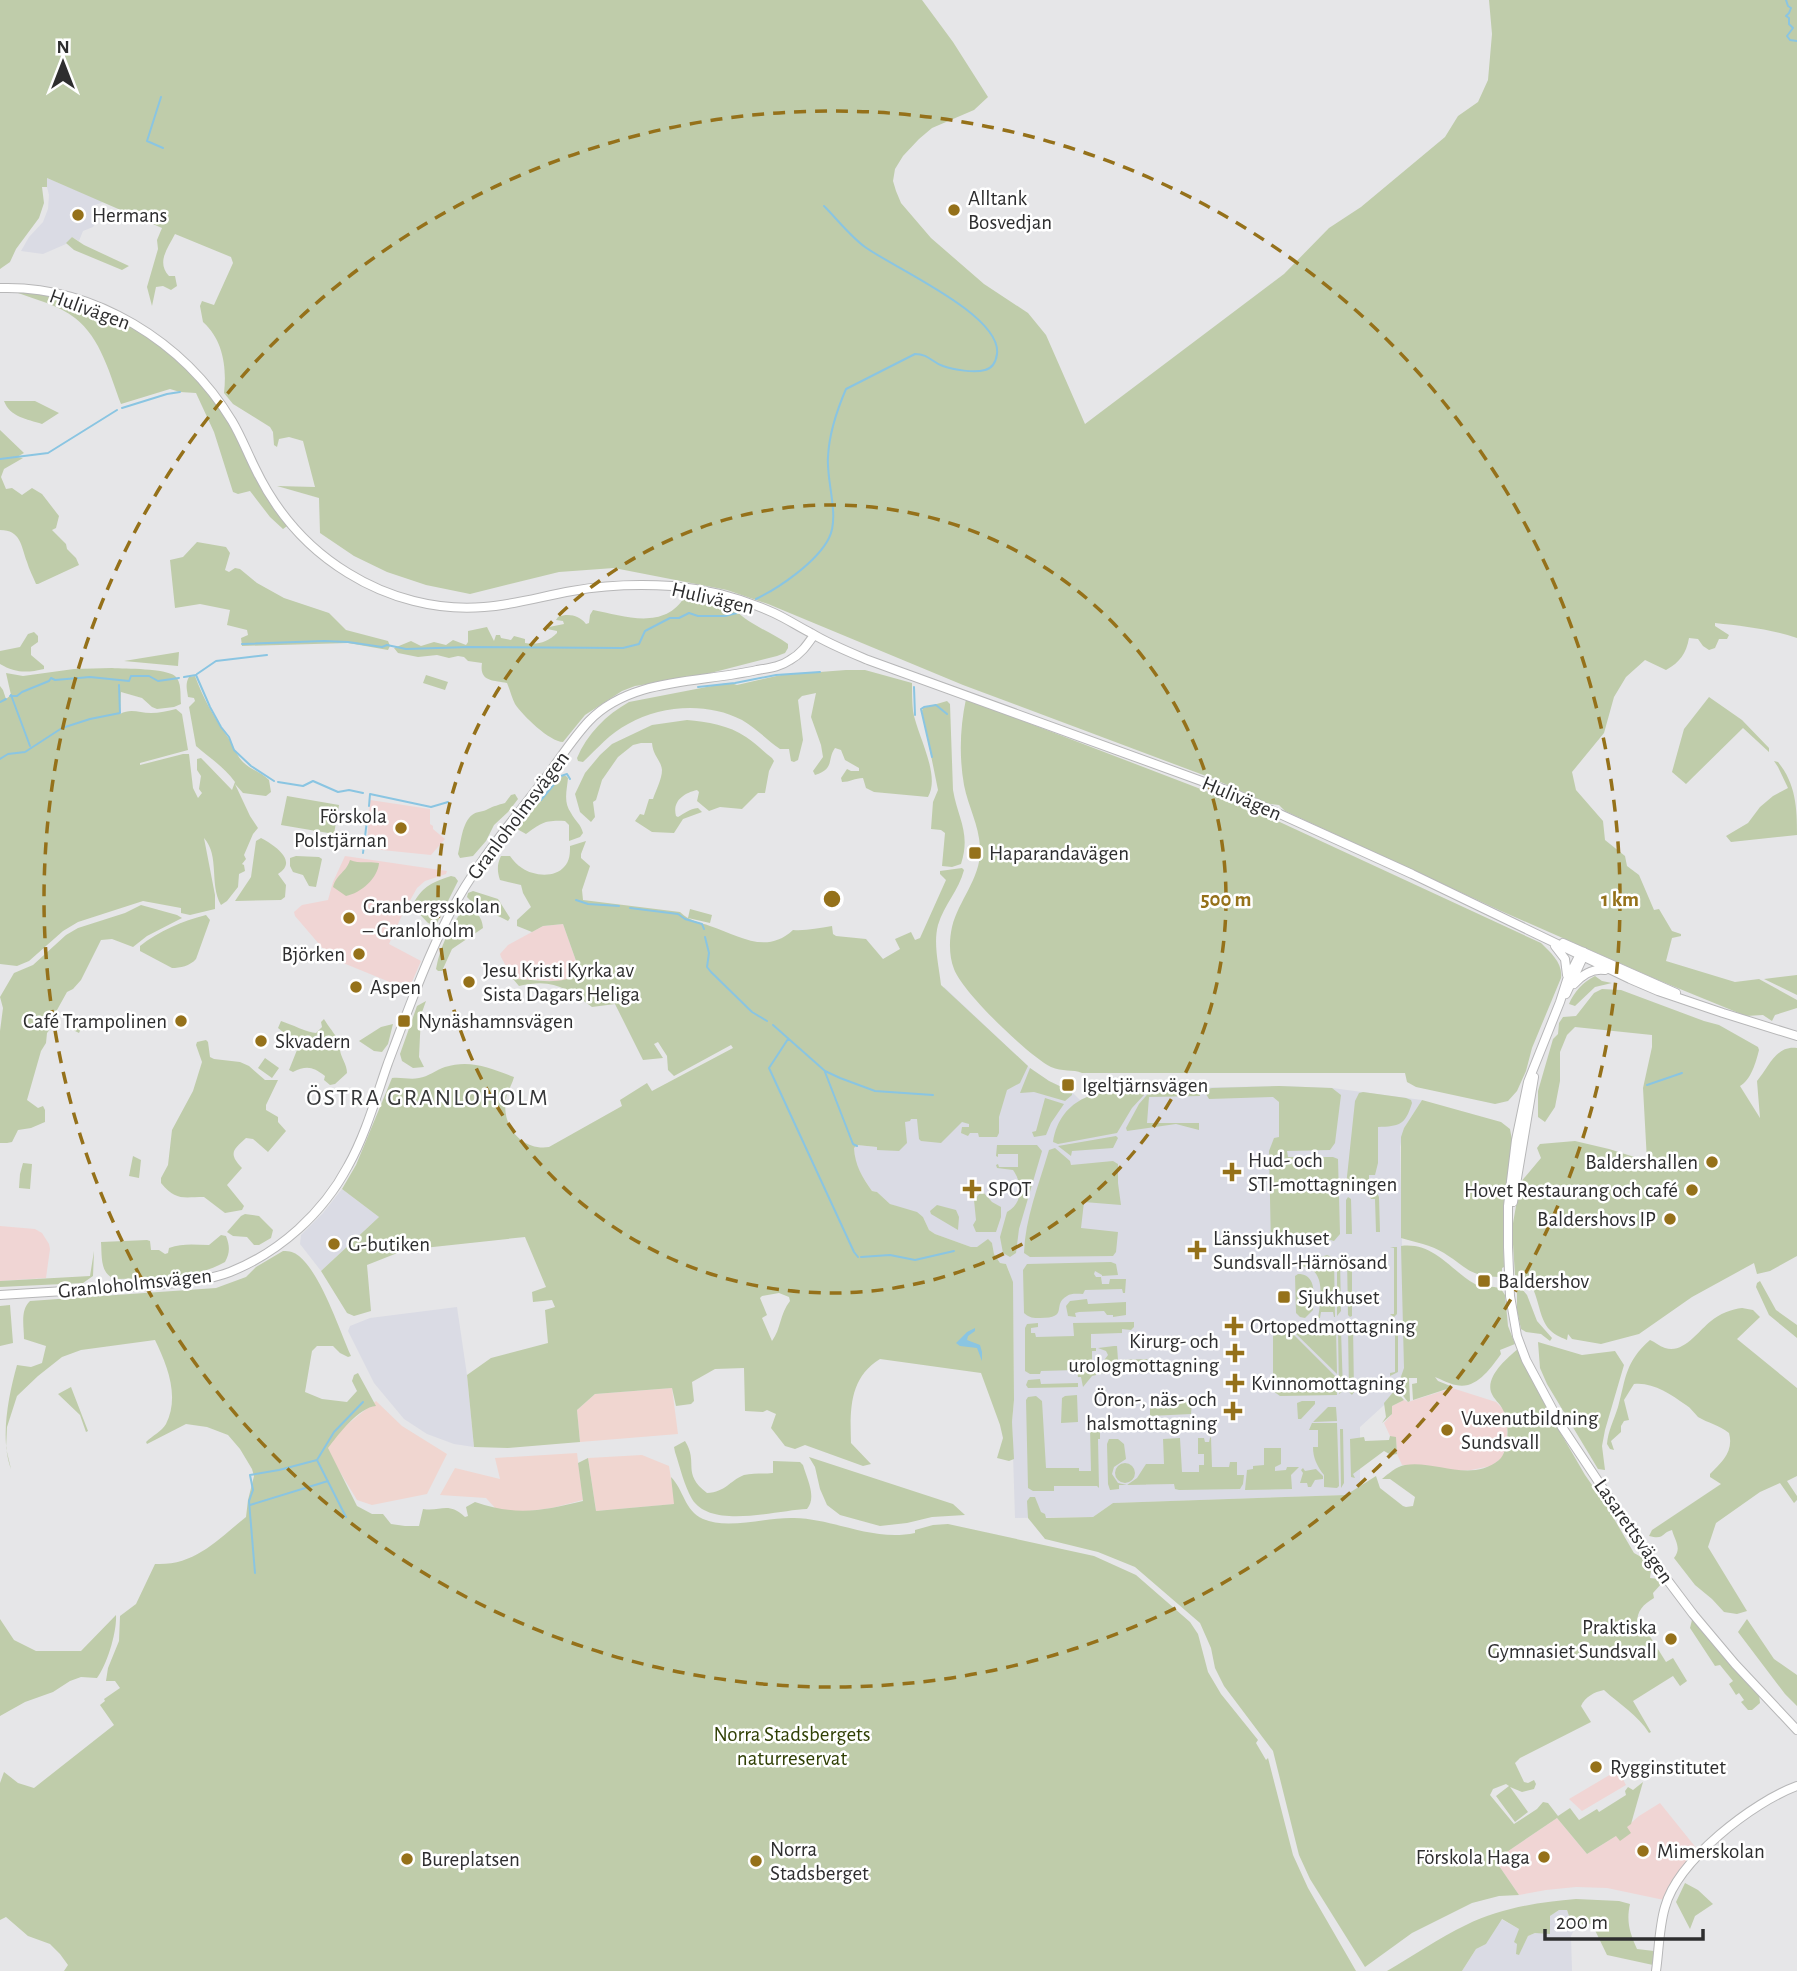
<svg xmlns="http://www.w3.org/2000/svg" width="1797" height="1971" font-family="'Alegreya Sans',sans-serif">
<rect width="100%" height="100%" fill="#e6e6e8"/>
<path fill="#dadbe4" d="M 47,178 L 104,202 L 95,205 L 99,218 L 93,227 L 83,231 L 79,241 L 72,237 L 66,244 L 43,254 L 21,251 L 29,237 L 43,222 L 48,209 L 49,195 L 47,187 Z
M 944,987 L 1030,1068 L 1049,1081 L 1072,1092 L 1080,1100 L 1101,1091 L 1119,1089 L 1279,1086 L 1332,1088 L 1422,1100 L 1404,1128 L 1400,1147 L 1405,1386 L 1360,1427 L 1360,1487 L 1346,1495 L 1113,1503 L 1093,1517 L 1015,1518 L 1012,1422 L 1014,1400 L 1013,1301 L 1009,1271 L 1006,1264 L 1000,1263 L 994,1254 L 992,1243 L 977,1247 L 971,1247 L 935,1234 L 929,1230 L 923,1217 L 890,1204 L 877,1192 L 872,1191 L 858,1170 L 855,1161 L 854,1148 L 857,1145 L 877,1147 Z
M 342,1189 L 379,1217 L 321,1271 L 300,1244 L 301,1235 L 323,1213 Z
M 457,1307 L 467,1375 L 474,1447 L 454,1444 L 427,1434 L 404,1419 L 374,1383 L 348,1331 L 350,1326 L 370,1318 Z
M 1559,1910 L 1567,1910 L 1570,1919 L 1577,1924 L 1571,1936 L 1572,1971 L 1462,1971 L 1476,1949 L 1486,1944 L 1501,1919 L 1519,1929 L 1517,1943 L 1519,1954 L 1528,1936 L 1535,1933 L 1550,1916 Z"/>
<path fill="#f0d6d0" d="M 672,1388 L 678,1434 L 580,1442 L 577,1410 L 595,1394 Z
M 376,1401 L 402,1426 L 447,1454 L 427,1494 L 372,1505 L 357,1500 L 326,1449 L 337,1433 Z
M 577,1453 L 583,1500 L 552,1508 L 521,1512 L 496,1509 L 486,1498 L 440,1495 L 455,1468 L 500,1479 L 495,1458 Z
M 642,1455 L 669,1466 L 675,1504 L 596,1511 L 588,1458 Z"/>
<path fill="#f0d5d4" d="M 370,800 L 430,809 L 430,824 L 433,826 L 433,829 L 445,839 L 431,855 L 372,849 L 367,844 Z
M 345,856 L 447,871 L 446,874 L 425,881 L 417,888 L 403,913 L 389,944 L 421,961 L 412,982 L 392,983 L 331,958 L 295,916 L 294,912 L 302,905 L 328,900 L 333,882 Z
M 563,924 L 580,972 L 567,980 L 558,981 L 513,979 L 501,957 L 500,954 L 508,945 L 543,926 Z
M 0,1226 L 35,1229 L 42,1233 L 49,1244 L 50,1249 L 46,1278 L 0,1281 Z
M 1452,1388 L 1496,1402 L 1504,1410 L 1507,1423 L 1507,1441 L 1502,1458 L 1491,1466 L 1471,1470 L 1454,1471 L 1424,1465 L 1402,1465 L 1397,1454 L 1396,1438 L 1390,1436 L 1384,1423 L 1392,1414 L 1392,1406 L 1404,1400 L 1408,1402 Z
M 1618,1770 L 1626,1785 L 1582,1811 L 1569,1799 Z
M 1660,1803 L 1697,1849 L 1686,1862 L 1664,1900 L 1607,1888 L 1576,1887 L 1546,1890 L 1519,1895 L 1495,1860 L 1557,1818 L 1587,1854 L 1616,1836 L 1639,1816 Z"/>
<path fill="#bfccaa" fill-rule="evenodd" d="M 0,0 L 922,0 L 953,42 L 988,97 L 974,110 L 932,128 L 919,139 L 903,156 L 895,169 L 893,181 L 896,191 L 901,203 L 931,238 L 984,284 L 1028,313 L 1046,335 L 1085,424 L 1284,274 L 1329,228 L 1361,207 L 1445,137 L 1458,116 L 1478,102 L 1488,80 L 1492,34 L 1489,0 L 1797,0 L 1797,638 C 1770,629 1743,626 1715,623 L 1715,626 L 1729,635 L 1727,639 L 1719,639 L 1715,648 L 1709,650 L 1703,646 L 1698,639 L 1689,638 C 1686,654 1680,662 1666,670 L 1645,660 L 1626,677 L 1614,697 L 1604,733 L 1572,772 L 1576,790 L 1603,821 L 1605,840 L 1625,856 L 1627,866 L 1639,875 L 1654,910 L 1659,909 L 1672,931 L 1681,934 L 1681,936 L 1672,938 L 1666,961 L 1735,982 L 1759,979 L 1797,1000 L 1797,1008 L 1775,1015 L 1772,1021 L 1763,1015 L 1746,1016 L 1658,980 L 1501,911 L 1285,811 L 1279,805 L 1269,804 L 1214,779 L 963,685 L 768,604 L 727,590 L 614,568 L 559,572 L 470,594 L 426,585 L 387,572 L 354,556 L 320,533 L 319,498 L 277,486 L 315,487 L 303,441 L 289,437 L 279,439 L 277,447 L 274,445 L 273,432 L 270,427 L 233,404 L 224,393 C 227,367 223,340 203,322 L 200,306 L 202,301 L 214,305 L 233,263 L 231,257 L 175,234 C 168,248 156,262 169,276 L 175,276 L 177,286 L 171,290 L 163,286 L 156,287 L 152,306 L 147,287 L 158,249 L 157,240 L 162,228 L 47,178 L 47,187 L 42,187 L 44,203 L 39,218 L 16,249 L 10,262 L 0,269 Z
M 72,237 L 84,245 L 129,266 L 122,270 L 74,250 L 66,243 Z
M 39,290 L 68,296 L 138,326 L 204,383 L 290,524 L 283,529 L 270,517 L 250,491 L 238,494 L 233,492 L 214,432 L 196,393 L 180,392 L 170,389 L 121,404 C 110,375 101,338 75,318 C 59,305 34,299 15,292 Z
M 4,401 L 35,401 L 59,413 L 42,424 C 27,419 10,417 4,401 Z
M 0,430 L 24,453 L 17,457 L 23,458 L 4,469 L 1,477 L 6,489 L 12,488 L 22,495 L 32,488 L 42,494 L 59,516 L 56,528 L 52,530 L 66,544 L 67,549 L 76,558 L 79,565 L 38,584 L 36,584 C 33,577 29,569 27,562 C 21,546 21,530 0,530 Z
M 197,542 L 226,547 L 230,553 L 225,570 L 229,572 L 235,568 L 240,569 L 257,583 L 284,598 L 329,613 L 346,630 L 388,641 L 390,646 L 388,650 L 348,643 L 242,646 L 241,638 L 248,635 L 247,630 L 227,625 L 230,610 L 200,604 L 175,608 L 170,560 L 183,557 Z
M 685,596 L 735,610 C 750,625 771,632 788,644 L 788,648 L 785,653 L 777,656 L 699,676 L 635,686 L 622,691 L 585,715 L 563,742 C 550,742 522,715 515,704 C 512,698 510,690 507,683 C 493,680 479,682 482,663 L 468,661 L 464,657 L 458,656 L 449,658 L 437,655 L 418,657 L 398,653 L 394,648 L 411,641 L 421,646 L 434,642 L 446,645 L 453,640 L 466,645 L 468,642 L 468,631 L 487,627 L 494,641 L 496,635 L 500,635 L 501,638 L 511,640 L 514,636 L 525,639 L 525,643 C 538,645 548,642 557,633 L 557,631 L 547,629 L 549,627 L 564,624 L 563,621 L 556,620 L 558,617 C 568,613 579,615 586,624 L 589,623 L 590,615 L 593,610 C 624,616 665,631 685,596 Z
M 34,632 L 38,636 L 38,642 L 31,647 L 31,655 L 44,666 L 44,669 C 27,673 15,673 0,664 L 0,651 L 20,647 L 28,634 Z
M 179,652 L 178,666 L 124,661 Z
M 112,668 C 126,669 165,668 175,676 C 182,682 180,695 181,704 L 174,707 L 157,709 L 152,707 L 142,698 L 121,692 L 120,714 C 131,708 139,713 151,713 C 159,713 168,711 176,709 L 182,714 L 188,750 L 140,763 L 140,765 L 183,754 L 189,754 L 193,788 L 198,798 L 202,793 L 199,789 L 201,776 L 197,770 L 197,759 L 201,758 L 204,761 L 232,790 L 235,782 C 224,767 210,758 196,746 L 189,707 L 195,701 L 194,698 L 188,697 C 187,690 185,684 189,677 L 195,676 C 203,698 214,717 227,736 C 233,744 235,753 242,761 C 249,769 261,772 269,780 L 271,792 L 266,796 L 243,793 L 235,784 L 250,816 L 258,828 L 253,834 L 244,855 L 246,859 L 242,864 L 244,865 L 245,871 L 239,874 L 238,887 L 227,901 L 221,905 C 209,884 220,856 204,838 L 215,895 L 215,909 L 190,915 L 181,913 L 181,908 L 143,901 L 78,922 L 63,931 L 29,961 L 17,966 L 0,964 L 0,686 L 3,690 L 6,699 L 11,695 L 6,673 L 23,676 L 74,669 Z
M 846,670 L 865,670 L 912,683 C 912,692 912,702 913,711 C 917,735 941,775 928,797 L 874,792 L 866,788 L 863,778 C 855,778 850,782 842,782 L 841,778 L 847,769 L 851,771 L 859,771 L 859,768 L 845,760 L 841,750 L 835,748 C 827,759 835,769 815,775 L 813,771 L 823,757 L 821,745 L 811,717 L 816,693 L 802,696 L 798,700 L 803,740 L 798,760 L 794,762 L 791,761 L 789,749 L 780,749 C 767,740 756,728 742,720 C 707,702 662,705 628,724 C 610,733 597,749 583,762 L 578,761 L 577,758 C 587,734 606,715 629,702 L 722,684 L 731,683 L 737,685 L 781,675 Z
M 426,675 L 448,682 L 445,690 L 423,683 Z
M 1709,697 L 1742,720 L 1769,748 L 1769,752 L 1743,728 L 1686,784 L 1672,772 L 1684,729 Z
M 966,699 L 1245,806 L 1541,943 C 1551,953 1563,963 1561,978 L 1532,1048 L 1526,1071 L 1517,1091 L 1508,1101 L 1495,1104 L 1416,1087 L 1407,1082 L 1405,1073 L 1082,1073 C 1073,1069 1062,1072 1051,1067 C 1028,1055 963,993 954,969 C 949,957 949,940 952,927 C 959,899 982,877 980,847 C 979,825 968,806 964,785 C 959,757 960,727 966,699 Z
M 947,701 L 950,704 L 953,790 C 958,819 971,833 961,864 L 952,867 L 942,866 L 945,833 L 941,830 L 931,829 L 933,802 L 938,790 L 922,711 L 923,708 Z
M 687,720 C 707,722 729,725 746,737 C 755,743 763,751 772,758 L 774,761 L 769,771 L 765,793 L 758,793 L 742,809 L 720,807 L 709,811 L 697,801 L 699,792 L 697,790 C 684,793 672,801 676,816 L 678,817 C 685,813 689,809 698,808 L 702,812 L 683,819 L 674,833 L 652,832 L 635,821 L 640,814 L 644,815 L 649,799 L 653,799 C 656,790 662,779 662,770 C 661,760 653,756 652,743 L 641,743 L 633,745 L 618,757 L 602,780 L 596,800 L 593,802 L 595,817 L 591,822 L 580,812 L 575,794 L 585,773 L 600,755 L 612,744 L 652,725 Z
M 1774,761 L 1778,762 C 1796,784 1797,808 1797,835 L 1731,842 L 1726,836 L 1748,823 L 1760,807 L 1773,796 L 1788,788 L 1778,767 Z
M 562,776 L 566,776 L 568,778 C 567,790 563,802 571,813 C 575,821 581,824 583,833 L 580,837 L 569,841 L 569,825 L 565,821 C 544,820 542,823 526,834 L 517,829 Z
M 515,794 L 518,799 L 508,812 L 494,825 L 486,841 L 473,856 L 460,858 L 458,854 C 461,842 462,823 472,815 C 477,811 483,812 488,809 C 494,806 498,805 505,803 L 511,795 Z
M 287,796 L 339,805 L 334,834 L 281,825 Z
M 261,838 C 274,845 299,861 278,874 L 286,885 L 285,897 L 281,900 L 235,901 L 251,877 L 256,841 Z
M 586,841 L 581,854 L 581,858 L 590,866 L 582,890 L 583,900 L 680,912 C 689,921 699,922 710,926 C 740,936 766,955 793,930 C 806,931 818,928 832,926 L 833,934 L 836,936 L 866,939 L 883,959 L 900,949 L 895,939 L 911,932 L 915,940 L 920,938 L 946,880 L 940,874 L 940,871 L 962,868 L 964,870 C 959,890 944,905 938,925 C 933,944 939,966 941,985 L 1028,1066 L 1020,1083 L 1007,1090 L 999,1117 L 999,1133 L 997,1137 L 979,1137 L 978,1133 L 970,1133 L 968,1136 L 961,1133 L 962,1127 L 969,1127 L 969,1124 L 962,1122 L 941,1143 L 921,1141 L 919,1139 L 917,1119 L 911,1119 L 910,1121 L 905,1122 L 907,1143 L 899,1151 L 877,1150 L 877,1147 L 857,1145 L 854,1148 C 855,1165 862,1177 872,1191 L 877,1192 L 890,1204 L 917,1212 L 923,1217 L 929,1230 L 935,1234 L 971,1247 L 977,1247 L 988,1239 L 992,1243 L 994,1254 L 1000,1263 L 1006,1264 L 1013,1282 L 1014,1400 L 1012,1422 L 1014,1459 L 1009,1461 L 997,1458 L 1003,1438 L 1000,1425 L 981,1373 L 880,1359 C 849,1378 850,1410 851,1443 L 871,1464 L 863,1466 L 805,1445 L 795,1449 L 785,1446 L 771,1428 L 776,1414 L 767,1410 L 763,1412 L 745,1411 L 744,1368 L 715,1369 L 692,1382 L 694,1401 L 691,1404 L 676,1406 L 672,1388 L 595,1394 L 577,1410 L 580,1442 L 508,1448 L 474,1447 L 467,1375 L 491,1358 L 548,1343 L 545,1310 L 555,1307 L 552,1300 L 533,1302 L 532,1292 L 546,1287 L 525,1237 L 405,1250 L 367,1265 L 371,1311 L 354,1316 L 347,1313 L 321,1271 L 379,1217 L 342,1189 L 356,1165 L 392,1078 C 402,1077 410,1080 419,1078 C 428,1077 436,1070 445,1067 C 470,1059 490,1068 514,1077 C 512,1085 507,1092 506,1099 C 501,1125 521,1151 549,1147 L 622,1106 L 620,1100 L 647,1083 L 652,1091 L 733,1048 L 731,1045 L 674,1076 L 668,1070 L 667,1056 L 658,1042 L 654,1044 L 663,1058 L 643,1060 L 615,1004 L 592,1007 C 566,988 553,978 519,986 L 513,979 C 534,979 563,987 580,972 L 563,924 L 543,926 L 532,932 L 517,926 L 517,920 L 531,907 L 523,893 L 521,885 L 500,880 C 497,871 497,864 501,856 L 510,856 C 513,860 517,865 522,868 C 533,876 555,878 564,867 C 570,861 570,853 570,846 ZM 779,1293 L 789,1297 L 790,1301 C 780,1313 781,1329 772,1341 L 762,1318 L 767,1315 L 760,1298 L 762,1296 Z
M 296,856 L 319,857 L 322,859 L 316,887 L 309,886 L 303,875 L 293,872 L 290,866 L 290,858 Z
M 350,860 C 360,864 368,861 379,863 C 378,878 361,893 346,896 L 333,887 C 337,873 346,873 350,860 Z
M 451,876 L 455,877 L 458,881 L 437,923 L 433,925 L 428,923 L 412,906 C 422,887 430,883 451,876 Z
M 473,891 L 498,899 L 510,918 L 508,921 C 496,914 477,909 467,897 L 468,893 Z
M 141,905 L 177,915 L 182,918 L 147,936 L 133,947 L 112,939 L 101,940 L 81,980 L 73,989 L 67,992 L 57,1010 L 51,1028 L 47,1033 L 46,1043 L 41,1051 L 27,1100 L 38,1108 L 43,1106 L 45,1110 L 45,1122 L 31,1128 L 18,1130 L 12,1142 L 7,1143 L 0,1143 L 0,1031 L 3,1008 L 0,997 L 14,973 L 33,965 L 66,935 L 78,928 L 125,913 Z
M 690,909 L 712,915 L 710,923 L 688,918 Z
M 463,910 C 476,909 482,916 483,928 L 452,949 L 442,971 L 438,971 L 436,969 C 440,947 450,926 463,910 Z
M 206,915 L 210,920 L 196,959 C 190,966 180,968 172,968 L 140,951 L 140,946 C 159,931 182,921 206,915 Z
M 1797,975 L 1797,995 L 1764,979 Z
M 1595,976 L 1602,981 L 1612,983 L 1595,987 L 1575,1006 L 1569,1004 C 1574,992 1583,982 1595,976 Z
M 1602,989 L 1621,990 L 1704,1021 L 1719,1025 L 1758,1047 L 1759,1050 C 1756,1062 1751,1080 1740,1086 L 1760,1118 L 1757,1081 C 1769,1067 1776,1045 1797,1048 L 1797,1256 L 1770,1271 L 1757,1274 L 1754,1263 L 1692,1297 L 1639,1334 L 1601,1344 L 1572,1339 L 1568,1334 L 1567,1340 C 1560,1337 1553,1334 1548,1328 C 1535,1311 1540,1279 1515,1275 L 1512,1229 L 1520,1183 L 1541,1158 L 1537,1148 L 1540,1144 L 1575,1141 L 1609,1149 L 1647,1161 L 1643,1088 L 1652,1047 L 1652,1035 L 1575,1027 L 1567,1035 L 1560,1052 L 1560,1081 L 1555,1107 L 1545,1122 L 1538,1117 L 1538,1091 L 1553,1039 L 1558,1034 L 1559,1023 L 1563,1017 L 1576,1016 L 1594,993 Z
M 426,1001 L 421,1015 L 419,1057 L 424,1067 L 413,1068 L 402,1061 L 400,1054 L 417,1006 Z
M 70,1015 L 84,1022 L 79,1033 L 65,1026 Z
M 324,1019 C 326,1023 340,1041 341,1044 C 341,1046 340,1048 340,1050 C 341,1058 347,1064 347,1073 L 335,1084 L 330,1085 L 324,1080 L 325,1076 C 313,1067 307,1065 293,1072 L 289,1070 L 297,1050 L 297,1043 L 278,1028 L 281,1021 C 291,1024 308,1033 316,1033 L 322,1027 L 321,1022 Z
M 393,1024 L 388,1044 L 382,1052 L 374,1051 L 359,1041 L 381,1027 Z
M 206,1040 L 208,1042 L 210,1057 L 214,1059 L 240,1062 L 249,1066 L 265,1080 L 278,1080 L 266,1105 L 266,1110 L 278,1117 L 278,1122 L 286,1131 L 268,1152 L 253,1139 L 246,1138 C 233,1150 228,1153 242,1168 L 227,1185 L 244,1206 L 242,1210 L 225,1213 L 204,1197 C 182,1197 176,1201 161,1183 L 161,1178 L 168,1165 L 172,1130 L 193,1091 L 202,1062 L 196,1045 L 197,1042 Z
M 265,1058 L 279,1068 L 272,1078 L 258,1068 Z
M 1030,1068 L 1049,1081 L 1072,1092 L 1072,1095 L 1065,1101 L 1034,1092 L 1020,1093 Z
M 1279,1086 L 1332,1088 L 1341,1095 L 1335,1143 L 1330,1150 L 1287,1151 L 1288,1157 L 1333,1157 L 1338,1159 L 1340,1234 L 1334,1241 L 1313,1235 L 1275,1247 L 1271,1246 L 1269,1151 L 1274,1138 L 1279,1137 L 1279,1102 L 1273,1097 L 1209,1099 L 1206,1094 L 1208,1089 L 1212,1088 Z
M 1195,1088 L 1199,1091 L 1200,1096 L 1149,1097 L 1147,1123 L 1199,1123 L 1199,1130 L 1176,1124 L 1127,1131 L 1126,1128 L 1139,1104 L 1152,1089 Z
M 1141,1089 L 1143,1090 L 1144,1095 L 1132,1108 L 1117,1133 L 1058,1144 L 1053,1142 C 1061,1095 1101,1089 1141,1089 Z
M 1363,1092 L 1406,1098 L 1411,1100 L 1412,1103 C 1405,1126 1399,1126 1378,1127 L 1378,1163 L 1375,1175 L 1369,1175 L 1369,1186 L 1375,1188 L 1379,1197 L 1380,1232 L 1376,1232 L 1375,1199 L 1371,1199 L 1368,1193 L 1351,1191 L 1346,1186 L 1355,1101 L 1359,1093 Z
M 1045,1098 L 1064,1104 L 1051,1123 L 1046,1135 L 1034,1137 L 1032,1132 L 1036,1131 Z
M 1422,1100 L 1501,1122 L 1510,1129 L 1512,1140 L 1503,1230 L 1504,1267 L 1502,1268 L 1502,1276 L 1500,1277 C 1468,1276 1468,1268 1444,1253 C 1431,1245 1415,1242 1401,1238 L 1401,1137 L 1404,1128 Z
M 1116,1136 L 1118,1138 L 1113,1148 L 1072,1151 L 1071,1156 L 1058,1146 Z
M 997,1145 L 1037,1145 L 1042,1151 L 1019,1229 L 1016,1253 L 1010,1257 L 1003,1253 L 1000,1237 L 1007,1212 C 1023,1203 1023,1184 1013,1170 L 997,1168 L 996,1165 L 998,1164 L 999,1167 L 1018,1167 L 1018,1154 L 998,1154 L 998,1157 L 996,1156 Z
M 1055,1148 L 1070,1161 L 1071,1165 L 1113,1161 L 1118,1164 L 1118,1183 L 1121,1205 L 1084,1202 L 1081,1228 L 1118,1232 L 1116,1252 L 1113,1256 L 1030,1257 L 1024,1253 C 1025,1219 1039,1184 1049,1150 Z
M 133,1156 L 141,1160 L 139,1178 L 129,1176 Z
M 23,1163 L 32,1164 L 30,1189 L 19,1188 L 20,1174 Z
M 982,1191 L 992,1202 L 1001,1207 L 1001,1217 L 996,1232 L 976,1232 L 973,1225 L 976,1220 L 974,1200 Z
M 1348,1197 L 1351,1199 L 1352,1234 L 1346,1234 L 1346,1200 Z
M 937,1205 L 956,1210 L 959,1217 L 958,1230 L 931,1214 L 930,1211 Z
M 245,1214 L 259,1216 L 273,1230 L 271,1238 L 259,1245 L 254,1245 L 247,1237 L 233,1236 L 227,1232 L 241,1216 Z
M 221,1235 L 226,1236 C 230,1246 230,1253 225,1262 C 194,1280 151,1278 116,1279 C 100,1275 102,1257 101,1242 L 147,1240 L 150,1241 L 151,1250 L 159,1250 L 165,1254 L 168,1253 L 169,1248 C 183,1243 195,1245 209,1245 Z
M 1401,1246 C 1434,1242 1450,1270 1475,1284 C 1484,1288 1492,1285 1501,1289 L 1505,1295 L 1508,1326 L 1515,1344 L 1500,1350 L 1501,1354 C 1491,1368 1476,1390 1456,1385 C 1449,1384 1441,1379 1435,1377 L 1438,1381 L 1453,1387 L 1413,1400 L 1412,1384 L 1417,1383 L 1417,1378 L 1409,1378 L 1410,1401 L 1408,1402 L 1397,1388 L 1404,1368 Z
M 1390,1247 L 1397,1247 L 1397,1314 L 1394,1317 L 1390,1314 L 1394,1314 L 1394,1248 Z
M 94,1251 L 93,1276 L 83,1283 L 0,1287 L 0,1281 L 90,1276 Z
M 283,1251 C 290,1251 294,1252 299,1256 C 321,1274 339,1329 351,1356 L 348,1357 L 340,1353 L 333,1346 L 317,1346 L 312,1351 L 305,1392 L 322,1399 L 347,1402 L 357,1391 L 352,1381 L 354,1375 L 358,1373 L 376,1406 C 359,1407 338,1435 328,1448 L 357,1506 L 372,1514 L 383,1514 L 391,1524 L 405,1526 L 419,1526 L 423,1509 C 441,1512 448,1501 465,1517 L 468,1516 L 466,1507 L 475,1502 C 516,1516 542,1511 583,1501 L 578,1463 L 588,1458 L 596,1511 L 674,1504 L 671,1477 C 684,1490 684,1510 703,1519 C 728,1530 767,1517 794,1518 C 836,1519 873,1542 915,1533 L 915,1530 L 933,1525 L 948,1524 L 1094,1556 L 1136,1575 L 1190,1622 L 1198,1634 L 1208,1672 L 1221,1694 L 1258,1740 L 1256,1743 L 1266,1760 L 1268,1758 L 1293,1855 L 1308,1888 L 1356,1971 L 64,1971 L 68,1965 L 60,1954 L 50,1944 L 28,1936 L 6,1917 L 0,1920 L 0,1783 L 4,1772 L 18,1783 L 34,1788 L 114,1725 L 100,1705 L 105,1701 L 104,1699 L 120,1688 L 115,1681 L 106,1681 L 108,1668 L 119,1641 L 120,1616 L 136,1604 L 155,1564 C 195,1566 217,1540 246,1517 L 248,1500 L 254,1476 L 252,1469 L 240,1449 L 228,1435 L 207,1427 L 186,1424 L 147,1444 L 146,1442 C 152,1436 162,1431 166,1424 C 180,1396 167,1365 155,1340 L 81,1350 L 62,1357 L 38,1376 L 17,1396 L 7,1427 L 6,1448 L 11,1469 C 0,1439 8,1397 17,1365 L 31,1367 L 42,1363 L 46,1346 L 24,1339 C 24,1326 20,1310 30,1301 L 216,1288 L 246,1277 L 256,1267 Z
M 1327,1255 L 1334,1258 L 1335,1317 L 1334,1317 L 1333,1312 L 1321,1312 L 1320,1318 L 1318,1318 C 1320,1306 1325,1278 1312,1270 C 1307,1267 1301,1266 1296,1265 Z
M 1352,1257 L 1352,1316 L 1350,1317 L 1348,1315 L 1347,1258 Z
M 1337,1258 L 1340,1258 L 1341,1311 L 1337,1316 Z
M 1111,1262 L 1116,1264 L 1118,1275 L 1102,1276 L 1102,1275 L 1095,1271 L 1094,1274 L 1096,1277 L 1101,1277 L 1102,1284 L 1109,1284 L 1110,1279 L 1126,1279 L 1125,1293 L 1123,1293 L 1122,1289 L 1085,1290 L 1083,1294 C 1078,1294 1071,1293 1067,1296 C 1051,1305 1070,1318 1040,1318 C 1033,1318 1030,1318 1024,1313 L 1023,1270 L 1027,1264 Z
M 1298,1274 C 1317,1274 1314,1296 1313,1310 L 1305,1318 L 1300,1317 L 1296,1313 L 1295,1276 Z
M 1760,1281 L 1776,1310 L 1797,1325 L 1797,1338 L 1769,1315 L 1756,1287 L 1757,1283 Z
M 1517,1288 L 1521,1288 L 1527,1295 L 1537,1321 L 1552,1338 L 1550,1341 L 1541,1334 L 1526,1332 L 1521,1329 L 1517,1310 Z
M 1087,1299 L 1088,1304 L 1126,1302 L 1126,1315 L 1113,1317 L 1113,1315 L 1107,1315 L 1104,1311 L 1079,1312 L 1075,1313 L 1076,1317 L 1068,1316 L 1066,1306 L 1070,1301 Z
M 10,1305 L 13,1343 L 0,1346 L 0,1306 Z
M 1742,1308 L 1753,1310 L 1760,1317 L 1737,1339 L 1797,1388 L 1797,1476 L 1787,1481 L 1797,1496 L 1797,1500 L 1794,1503 L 1780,1483 L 1760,1492 L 1716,1523 L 1708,1547 L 1747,1611 L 1737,1614 L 1724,1612 L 1712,1599 L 1695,1585 L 1674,1558 C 1682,1548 1675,1541 1672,1530 C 1661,1533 1665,1540 1649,1536 L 1652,1530 L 1721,1484 L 1710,1477 L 1710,1474 C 1722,1462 1734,1451 1729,1433 C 1719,1425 1708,1423 1698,1417 C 1694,1413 1691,1408 1686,1405 C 1670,1394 1653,1382 1634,1384 L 1624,1400 L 1629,1420 L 1624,1421 L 1621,1426 L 1621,1432 L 1611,1441 L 1614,1450 L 1610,1449 L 1607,1444 C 1608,1431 1614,1420 1618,1407 C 1626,1378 1625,1362 1650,1340 C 1655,1342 1659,1346 1665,1348 C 1684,1354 1698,1331 1711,1321 C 1719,1314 1732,1309 1742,1308 Z
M 1134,1322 L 1134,1327 L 1131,1330 L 1122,1329 L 1122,1333 L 1091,1334 L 1091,1348 L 1096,1348 L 1096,1351 L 1092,1351 L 1092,1361 L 1096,1362 L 1096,1375 L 1092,1376 L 1083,1387 L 1081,1377 L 1078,1377 L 1077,1370 L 1041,1371 L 1040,1374 L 1030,1374 L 1025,1371 L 1025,1328 L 1027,1324 L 1038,1323 L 1038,1327 L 1031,1328 L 1031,1333 L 1035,1333 L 1036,1337 L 1074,1336 L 1073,1323 Z
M 1391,1322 L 1396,1322 L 1398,1325 L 1398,1372 L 1390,1376 L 1390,1373 L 1395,1372 L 1395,1326 L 1390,1325 Z
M 1353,1324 L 1354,1392 L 1352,1395 L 1349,1392 L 1348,1328 Z
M 1336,1329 L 1337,1374 L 1292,1330 Z
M 1338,1329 L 1341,1330 L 1343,1391 L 1339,1394 Z
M 1273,1330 L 1289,1330 L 1336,1377 L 1337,1395 L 1280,1396 L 1273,1391 Z
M 1538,1342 L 1582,1355 L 1615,1351 L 1624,1365 L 1605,1430 L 1602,1446 L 1605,1470 L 1598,1469 L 1547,1384 L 1540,1368 Z
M 1114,1346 L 1117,1346 L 1118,1360 L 1147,1359 L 1155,1370 L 1110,1369 L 1109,1374 L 1099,1373 L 1099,1367 L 1108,1355 L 1106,1351 L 1098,1348 Z
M 1518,1349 L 1523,1362 L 1556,1425 L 1585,1475 L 1606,1505 L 1634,1553 L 1643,1558 L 1651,1570 L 1650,1578 L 1660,1579 L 1662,1583 L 1653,1593 L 1654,1598 C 1643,1605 1637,1610 1637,1624 L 1641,1622 L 1666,1662 L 1673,1658 L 1687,1681 L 1680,1686 L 1673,1676 L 1633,1701 L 1651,1732 L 1649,1733 C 1638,1715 1619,1704 1604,1690 C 1594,1692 1585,1697 1581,1706 L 1591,1722 L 1520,1758 L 1515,1763 L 1524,1782 L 1528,1783 L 1534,1780 L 1536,1784 L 1534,1789 L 1522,1792 L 1510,1787 L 1528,1812 L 1515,1822 L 1496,1796 L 1509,1786 L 1506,1784 L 1493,1789 L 1490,1795 L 1514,1824 L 1537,1809 L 1543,1802 L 1548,1803 L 1558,1816 L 1570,1808 L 1579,1820 L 1597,1809 L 1599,1812 L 1626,1795 L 1625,1791 L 1628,1787 L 1633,1790 L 1643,1782 L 1631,1824 L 1627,1827 L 1631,1833 L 1620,1841 L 1616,1836 L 1587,1854 L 1557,1818 L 1495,1860 L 1519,1895 L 1499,1896 L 1472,1903 L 1412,1933 L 1365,1967 L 1310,1879 L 1299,1855 L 1273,1751 L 1224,1686 L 1215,1668 L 1211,1648 L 1200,1623 L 1135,1567 L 1098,1552 L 1045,1539 L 1028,1518 L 1027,1501 L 1030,1497 L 1035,1497 L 1041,1512 L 1045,1514 L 1046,1518 L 1093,1517 L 1113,1503 L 1346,1495 L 1376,1476 L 1380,1488 L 1403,1506 L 1406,1507 L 1413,1506 L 1415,1497 L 1390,1479 L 1382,1479 C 1388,1474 1397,1466 1405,1465 C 1435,1460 1471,1483 1499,1460 C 1509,1452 1510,1422 1503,1410 C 1500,1403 1494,1400 1491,1392 C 1486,1376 1507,1358 1518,1349 Z
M 1040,1379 L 1041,1384 L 1078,1383 L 1078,1387 L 1028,1388 L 1026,1385 L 1028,1380 Z
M 71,1387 L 88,1431 L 86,1432 L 80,1415 L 58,1394 Z
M 1395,1390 L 1404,1400 L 1392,1406 L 1392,1414 L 1382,1423 L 1386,1417 L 1384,1403 Z
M 1077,1395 L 1078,1422 L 1061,1423 L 1062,1398 L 1065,1396 Z
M 1036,1396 L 1042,1401 L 1046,1468 L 1079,1468 L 1079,1471 L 1091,1471 L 1090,1426 L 1107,1426 L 1107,1427 L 1100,1428 L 1100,1439 L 1098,1439 L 1099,1488 L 1097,1486 L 1054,1486 L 1054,1491 L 1033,1491 L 1028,1488 L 1026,1400 L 1028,1397 Z
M 1315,1401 L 1315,1404 L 1301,1419 L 1298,1419 L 1297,1403 L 1302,1401 Z
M 1150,1402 L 1192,1402 L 1191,1414 L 1150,1416 Z
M 1328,1407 L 1336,1407 L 1337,1421 L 1313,1422 Z
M 1312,1423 L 1337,1423 L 1339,1486 L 1337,1488 L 1324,1487 L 1324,1475 C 1317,1466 1313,1458 1313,1447 L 1318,1447 L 1318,1430 L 1309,1430 Z
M 1340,1429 L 1343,1429 L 1344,1483 L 1341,1488 Z
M 1390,1436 L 1396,1437 L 1397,1454 L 1391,1455 L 1384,1451 L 1353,1474 L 1355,1478 L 1351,1477 L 1350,1439 L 1364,1437 L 1365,1441 L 1389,1440 Z
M 1211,1437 L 1212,1467 L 1229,1467 L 1230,1462 L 1237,1462 L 1237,1475 L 1244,1475 L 1243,1484 L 1240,1489 L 1179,1490 L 1175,1489 L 1174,1484 L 1119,1485 L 1119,1489 L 1110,1490 L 1108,1484 L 1107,1444 L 1109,1439 L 1118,1439 L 1124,1444 L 1126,1459 L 1114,1467 L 1112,1474 L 1118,1483 L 1127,1485 L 1137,1478 L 1146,1464 L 1164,1464 L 1163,1439 L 1180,1438 L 1182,1472 L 1199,1472 L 1199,1465 L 1204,1465 L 1204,1454 L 1198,1454 L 1198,1438 L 1204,1438 L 1205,1442 L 1209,1442 L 1210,1438 Z
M 685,1441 C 699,1463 681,1473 707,1493 C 726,1492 729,1481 744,1475 C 753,1473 764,1474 773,1473 L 773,1461 L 800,1462 L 803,1465 C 807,1479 817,1497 807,1509 C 777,1510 711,1530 692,1499 C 684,1485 680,1467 675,1452 L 674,1447 Z
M 1264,1448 L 1281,1448 L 1281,1464 L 1275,1467 L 1275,1471 L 1286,1470 L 1287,1467 L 1299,1467 L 1291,1475 L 1292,1489 L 1245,1490 L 1247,1470 L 1253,1469 L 1253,1466 L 1264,1465 Z
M 809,1457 L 953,1504 L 965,1515 L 932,1517 L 907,1523 L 880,1526 L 840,1515 L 827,1505 L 820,1489 L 815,1467 Z
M1115 1473a10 10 0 1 1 20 0a10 10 0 1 1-20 0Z
M 1303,1468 L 1305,1471 L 1316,1469 L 1323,1476 L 1323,1479 L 1315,1480 L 1311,1487 L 1308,1487 L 1307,1483 L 1300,1483 L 1303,1473 L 1301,1470 Z
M 116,1615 C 117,1632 107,1665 97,1678 L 81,1677 L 70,1681 L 53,1692 L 25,1702 L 0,1716 L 0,1619 L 14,1640 L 36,1651 L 81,1651 Z
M 1694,1619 L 1759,1694 L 1760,1703 L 1752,1710 L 1748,1710 L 1741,1702 L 1744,1700 L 1739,1693 L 1736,1695 L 1729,1684 L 1733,1681 L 1720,1665 L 1715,1666 L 1690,1628 L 1692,1620 Z
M 1747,1619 L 1774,1659 L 1797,1675 L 1797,1706 L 1785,1694 L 1738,1632 Z
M 1685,1883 L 1698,1890 L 1713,1904 L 1695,1916 L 1690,1929 L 1676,1902 Z
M 1576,1899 L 1619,1901 L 1630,1904 C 1626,1922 1630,1933 1637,1949 L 1654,1951 L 1653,1965 L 1607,1955 L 1592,1924 L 1577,1924 L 1570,1919 L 1567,1910 L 1559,1910 L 1550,1916 L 1550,1934 L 1535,1933 L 1528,1936 L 1519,1955 L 1516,1954 L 1517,1944 L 1514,1942 L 1519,1929 L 1502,1919 L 1486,1944 L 1476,1949 L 1462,1971 L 1387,1971 C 1413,1956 1439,1938 1466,1925 C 1500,1908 1539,1902 1576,1899 Z"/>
<path fill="#8ac5e2" d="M 975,1328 L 975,1331 L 968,1336 L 967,1340 L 980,1345 L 982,1352 L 982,1361 L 977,1348 L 960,1346 L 956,1343 L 967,1332 Z"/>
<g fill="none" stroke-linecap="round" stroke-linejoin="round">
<path stroke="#8ac5e2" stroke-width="2" d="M 1786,0 L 1788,6 L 1791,8 L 1789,13 L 1786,16 L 1789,18 L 1789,24 L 1793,28 L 1787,36 L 1790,40 L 1797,41
M 161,97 L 147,141 L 163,148
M 122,408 L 167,394 L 180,392
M 0,459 L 48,453 L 117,410
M 756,599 C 779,588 817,562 829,538 C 840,516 826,481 828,457 C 829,434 837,410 846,389 L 915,354 C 929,354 931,362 943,366 C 954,370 974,373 985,370 C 993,368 996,361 997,354 C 1002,315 894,268 865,247 C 850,236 837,219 824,206
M 242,644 L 324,641 L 348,642 L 382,647 L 387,645 L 406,649 L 469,647 L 623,648 L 639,644 L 645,631 L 670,618 L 679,618 L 689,613 L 698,616 L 725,616 L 737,613 L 742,610
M 197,674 L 216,661 L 267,655
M 184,677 L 196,675 L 210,707 L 221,727 L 229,737 L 234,750 L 251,766 L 274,781
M 698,687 L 735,683 L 776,675 L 820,672
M 914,687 L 915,715
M 11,695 L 30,746
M 10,696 L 17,696 L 22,692 L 49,681 L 51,678 L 55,680 L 90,677 L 129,681 L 131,676 L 149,676 L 158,681 L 179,678
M 0,702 L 6,699
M 932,757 L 921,709 L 924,707 L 936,705 L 947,714
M 0,759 L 8,754 L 25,752 L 62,728 L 90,719 L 120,713 L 119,685
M 278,782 L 303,786 L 313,781 L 338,792 L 349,790 L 363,793
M 541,800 L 561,776 L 567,774 L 570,779
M 369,806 L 370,794 L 431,807 L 448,802
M 363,853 L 368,812
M 576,900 L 588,904 L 619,906
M 630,908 L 678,914 L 685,919 L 702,924 L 704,929
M 705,937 L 709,953 L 707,967 L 711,972 L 752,1012 L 767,1021
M 773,1025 L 825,1071 L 840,1078 L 875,1091 L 933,1095
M 788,1039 L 769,1068 L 854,1252 L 858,1257
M 825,1072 L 853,1144 L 857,1146
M 1647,1085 L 1682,1073
M 861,1257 L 890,1255 L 915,1260 L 954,1251
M 250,1505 L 328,1481
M 346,1517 L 317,1460 L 334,1432 L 363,1402
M 255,1573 L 249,1501 L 253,1490 L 250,1475 L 279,1470 L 317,1460"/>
<defs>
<path id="secondary" d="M 0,288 C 94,285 184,342 232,421 C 241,436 247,452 255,468 C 276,512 307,548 348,573 C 388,598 437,611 484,607 C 514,605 543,596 572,591 C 605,585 639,584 672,586 C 706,589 743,599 774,613 C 787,619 799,627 811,633 C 829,644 849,652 868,660 L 1229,791 L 1412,874 L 1630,979 L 1658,991 L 1723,1013 L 1797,1036
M 1563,943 L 1676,993
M 1555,946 L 1565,959 L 1567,975
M 1584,952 L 1579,956 L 1567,980 L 1560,1002 L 1528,1082 L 1516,1140 L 1508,1206 L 1508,1247 L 1510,1296 L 1517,1336 L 1526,1360 L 1562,1427 L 1638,1541 L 1693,1614 L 1735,1664 L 1797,1730
M 1574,984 C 1582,975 1592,968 1605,970
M 1566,994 L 1584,955
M 1513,1202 L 1534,1077
M 0,1295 C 48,1292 96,1289 145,1286 C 172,1283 204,1282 230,1272 C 280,1252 323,1213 348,1166 C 366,1134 376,1097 388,1063 C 407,1013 425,962 450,913 C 475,865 510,824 543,781 C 558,762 572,739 589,721 C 631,677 702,683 757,670 C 769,668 780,667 790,660 C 801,654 807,645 814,635
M 1656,1971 C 1659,1950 1659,1927 1665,1907 C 1678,1860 1753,1802 1797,1786"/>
</defs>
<use href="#secondary" stroke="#b7b7b8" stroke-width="10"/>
<use href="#secondary" stroke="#fff" stroke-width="8"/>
</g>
<g fill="none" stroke="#95711a" stroke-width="3.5" stroke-dasharray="12 9">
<circle cx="832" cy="899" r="394"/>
<circle cx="832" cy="899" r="788"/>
</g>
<g fill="#95711a" stroke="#fff" stroke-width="2.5">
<circle cx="954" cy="210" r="7"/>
<circle cx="78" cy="215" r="7"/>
<circle cx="401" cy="828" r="7"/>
<rect x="968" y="846" width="14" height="14" rx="3.5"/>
<circle cx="349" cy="918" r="7"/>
<circle cx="359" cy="954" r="7"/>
<circle cx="469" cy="982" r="7"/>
<circle cx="356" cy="987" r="7"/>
<circle cx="181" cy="1021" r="7"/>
<rect x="397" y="1014" width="14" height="14" rx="3.5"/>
<circle cx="261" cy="1041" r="7"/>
<rect x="1061" y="1078" width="14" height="14" rx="3.5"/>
<circle cx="1712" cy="1162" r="7"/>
<path d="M1228.5 1161.5h7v7h7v7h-7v7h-7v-7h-7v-7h7z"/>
<path d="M968.5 1178.5h7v7h7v7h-7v7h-7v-7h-7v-7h7z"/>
<circle cx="1692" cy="1190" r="7"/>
<circle cx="1670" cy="1219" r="7"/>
<circle cx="334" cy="1244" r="7"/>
<path d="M1193.5 1239.5h7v7h7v7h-7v7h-7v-7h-7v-7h7z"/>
<rect x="1477" y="1274" width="14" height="14" rx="3.5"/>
<rect x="1277" y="1290" width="14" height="14" rx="3.5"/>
<path d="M1230.5 1315.5h7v7h7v7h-7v7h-7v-7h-7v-7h7z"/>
<path d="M1231.5 1342.5h7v7h7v7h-7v7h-7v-7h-7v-7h7z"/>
<path d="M1231.5 1372.5h7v7h7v7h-7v7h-7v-7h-7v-7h7z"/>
<path d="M1229.5 1400.5h7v7h7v7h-7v7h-7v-7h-7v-7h7z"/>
<circle cx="1447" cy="1430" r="7"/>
<circle cx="1671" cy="1639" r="7"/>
<circle cx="1596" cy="1767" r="7"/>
<circle cx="1643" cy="1851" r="7"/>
<circle cx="1544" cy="1857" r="7"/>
<circle cx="407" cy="1859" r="7"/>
<circle cx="756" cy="1861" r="7"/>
</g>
<g text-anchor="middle" stroke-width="5" stroke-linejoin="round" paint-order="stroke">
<g font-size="21" fill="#2e2e2f" stroke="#fff" text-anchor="start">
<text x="968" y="205">Alltank<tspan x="968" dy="24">Bosvedjan</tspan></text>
<text x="92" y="222">Hermans</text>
<text x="387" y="823" text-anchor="end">Förskola<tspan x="387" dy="24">Polstjärnan</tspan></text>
<text x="989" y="860">Haparandavägen</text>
<text x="363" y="913">Granbergsskolan<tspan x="363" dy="24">– Granloholm</tspan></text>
<text x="345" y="961" text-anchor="end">Björken</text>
<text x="483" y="977">Jesu Kristi Kyrka av<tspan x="483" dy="24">Sista Dagars Heliga</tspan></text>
<text x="370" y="994">Aspen</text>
<text x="167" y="1028" text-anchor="end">Café Trampolinen</text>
<text x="418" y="1028">Nynäshamnsvägen</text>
<text x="275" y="1048">Skvadern</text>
<text x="1082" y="1092">Igeltjärnsvägen</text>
<text x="1248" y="1167">Hud- och<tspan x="1248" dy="24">STI-mottagningen</tspan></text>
<text x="1698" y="1169" text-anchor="end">Baldershallen</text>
<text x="988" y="1196">SPOT</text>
<text x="1678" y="1197" text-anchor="end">Hovet Restaurang och café</text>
<text x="1656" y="1226" text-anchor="end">Baldershovs IP</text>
<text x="1213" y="1245">Länssjukhuset<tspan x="1213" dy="24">Sundsvall-Härnösand</tspan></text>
<text x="348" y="1251">G-butiken</text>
<text x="1498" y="1288">Baldershov</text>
<text x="1298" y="1304">Sjukhuset</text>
<text x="1250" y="1333">Ortopedmottagning</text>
<text x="1219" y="1348" text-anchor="end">Kirurg- och<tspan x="1219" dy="24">urologmottagning</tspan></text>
<text x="1251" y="1390">Kvinnomottagning</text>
<text x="1217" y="1406" text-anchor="end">Öron-, näs- och<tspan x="1217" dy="24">halsmottagning</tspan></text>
<text x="1461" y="1425">Vuxenutbildning<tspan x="1461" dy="24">Sundsvall</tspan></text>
<text x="1657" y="1634" text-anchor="end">Praktiska<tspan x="1657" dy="24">Gymnasiet Sundsvall</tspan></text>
<text x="1610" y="1774">Rygginstitutet</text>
<text x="770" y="1856">Norra<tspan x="770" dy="24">Stadsberget</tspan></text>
<text x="1657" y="1858">Mimerskolan</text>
<text x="1530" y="1864" text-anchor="end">Förskola Haga</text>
<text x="421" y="1866">Bureplatsen</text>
</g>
<g font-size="21" fill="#2e2e2f" stroke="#fff">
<text transform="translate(90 309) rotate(20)" y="7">Hulivägen</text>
<text transform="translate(713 598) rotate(13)" y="7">Hulivägen</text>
<text transform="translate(1242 798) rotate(23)" y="7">Hulivägen</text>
<text transform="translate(518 815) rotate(-53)" y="7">Granloholmsvägen</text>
<text transform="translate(135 1283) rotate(-6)" y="7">Granloholmsvägen</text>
<text transform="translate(1634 1531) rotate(55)" y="7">Lasarettsvägen</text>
</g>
<g font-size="21" fill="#304005" stroke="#fff">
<text x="792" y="1741">Norra Stadsbergets<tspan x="792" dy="24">naturreservat</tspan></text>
</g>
<g font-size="24" letter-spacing="2" fill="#373839" stroke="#fff">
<text x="428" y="1105">ÖSTRA GRANLOHOLM</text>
</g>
</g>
<circle cx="832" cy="899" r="10" fill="#95711a" stroke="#fff" stroke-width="3.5"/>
<g font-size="21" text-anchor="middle" font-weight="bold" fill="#95711a" stroke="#fff" stroke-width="5" stroke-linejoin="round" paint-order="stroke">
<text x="1226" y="906">500 m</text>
<text x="1620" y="906">1 km</text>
</g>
<g transform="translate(63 63)" stroke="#ffffff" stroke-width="5" paint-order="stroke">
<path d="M0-5L12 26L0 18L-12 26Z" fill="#2e2e2f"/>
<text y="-10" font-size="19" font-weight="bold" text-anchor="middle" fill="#2e2e2f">N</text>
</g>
<path d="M1545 1929v10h158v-10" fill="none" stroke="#2e2e2f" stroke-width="3.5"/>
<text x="1556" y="1929" font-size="21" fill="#2e2e2f" stroke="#ffffff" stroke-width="5" paint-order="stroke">200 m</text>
</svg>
